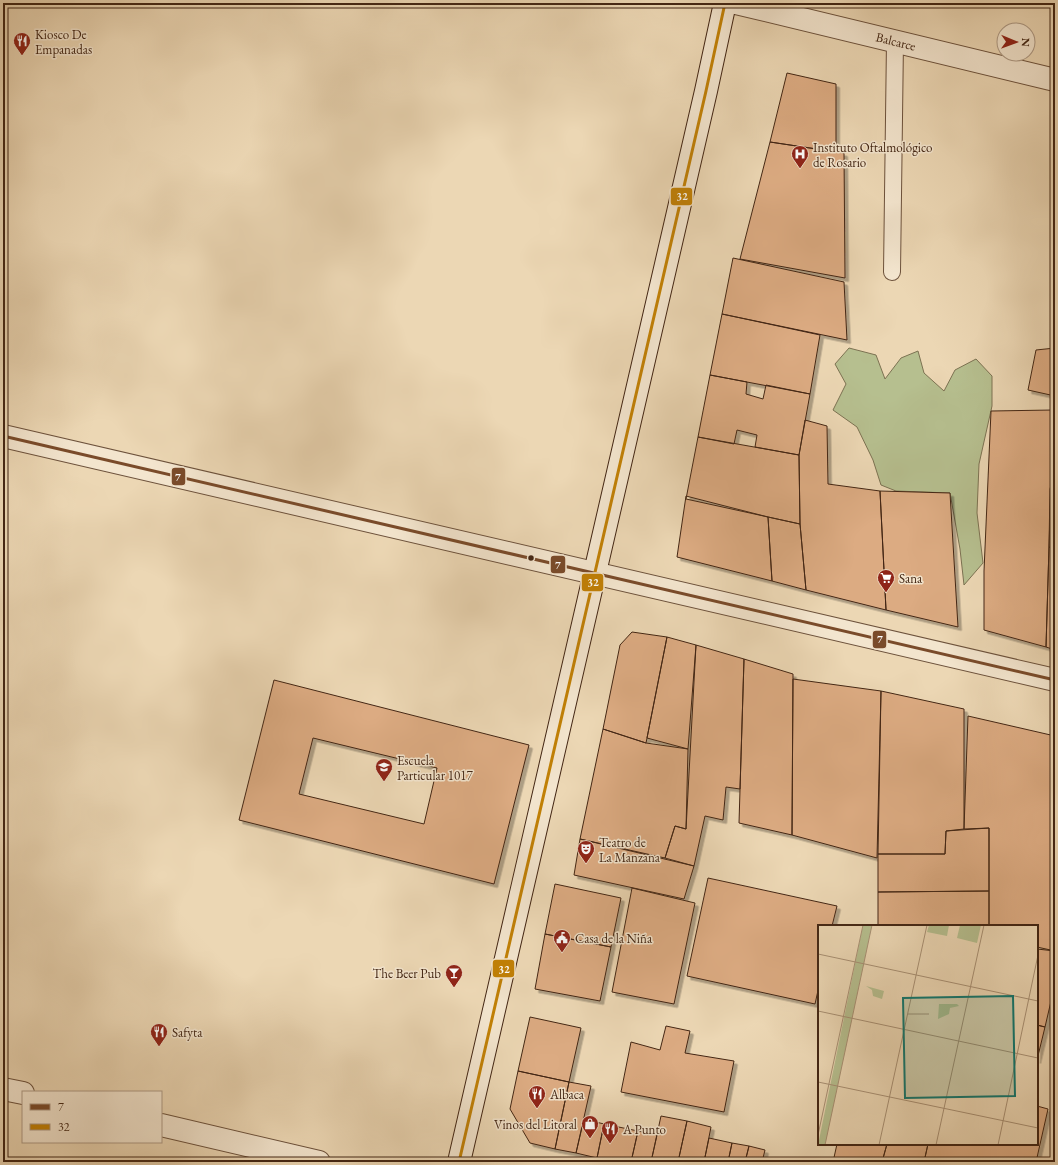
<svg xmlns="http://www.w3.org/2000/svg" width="1058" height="1165" font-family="'EB Garamond',serif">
<defs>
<filter id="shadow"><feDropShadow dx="3.5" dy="3.5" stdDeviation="0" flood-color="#0004"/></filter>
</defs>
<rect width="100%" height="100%" fill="#ecd7b4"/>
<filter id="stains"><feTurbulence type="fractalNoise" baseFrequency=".005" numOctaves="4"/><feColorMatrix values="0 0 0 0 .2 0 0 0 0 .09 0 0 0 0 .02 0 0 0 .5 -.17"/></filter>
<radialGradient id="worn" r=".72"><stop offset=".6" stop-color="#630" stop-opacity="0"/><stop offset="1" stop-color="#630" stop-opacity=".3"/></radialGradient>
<path fill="#b6bf8f" stroke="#7c7252" d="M 849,348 L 876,355 L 885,379 L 901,358 L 918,351 L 924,373 L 944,391 L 955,370 L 976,359 L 992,376 L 992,406 L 979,464 L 977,513 L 983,563 L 964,585 L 960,549 L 950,493 L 896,491 L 881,485 L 873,460 L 857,427 L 833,410 L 846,384 L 835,364 Z"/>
<path fill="#dcab82" stroke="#432614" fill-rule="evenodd" filter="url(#shadow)" d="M 787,73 L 836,84 L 836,152 L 770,142 Z
M 770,142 L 844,153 L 845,278 L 740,259 Z
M 733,258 L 844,282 L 847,340 L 722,314 Z
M 722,314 L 820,335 L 810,394 L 710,375 Z
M 1055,348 L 1055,396 L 1028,390 L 1036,350 Z
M 710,375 L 747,382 L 746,394 L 763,399 L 766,385 L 810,394 L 799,455 L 755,447 L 757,435 L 737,430 L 734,444 L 698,437 Z
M 1053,410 L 1049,547 L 1046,647 L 984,630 L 984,571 L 991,411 Z
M 805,420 L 827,426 L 828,484 L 880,491 L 886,610 L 806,590 L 800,524 L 799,455 Z
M 698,437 L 799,455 L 800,524 L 686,499 Z
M 1055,469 L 1055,490 L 1050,489 Z
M 1050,489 L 1055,490 L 1055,549 L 1049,547 Z
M 880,491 L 950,493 L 958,627 L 886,610 Z
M 686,496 L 768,517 L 772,581 L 677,557 Z
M 768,517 L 800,524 L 806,590 L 772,581 Z
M 1049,547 L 1055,549 L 1055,650 L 1046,647 Z
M 632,632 L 667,637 L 646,743 L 603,729 L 620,645 Z
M 667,637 L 696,645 L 688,749 L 647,738 Z
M 696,645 L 744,659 L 740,789 L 726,787 L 723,820 L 705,816 L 694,866 L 665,858 L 675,826 L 686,829 Z
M 744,659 L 793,674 L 792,835 L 739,823 Z
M 793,679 L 881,691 L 877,858 L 792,835 Z
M 274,680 L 529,745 L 494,884 L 239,820 ZM 313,738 L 437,768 L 424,824 L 299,794 Z
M 881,691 L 964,709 L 964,829 L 946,831 L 945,854 L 878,854 Z
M 968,716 L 1055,736 L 1055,951 L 1037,947 L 1037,926 L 989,926 L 989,828 L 964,829 Z
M 603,729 L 646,743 L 688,749 L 686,829 L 675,826 L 665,858 L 580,839 Z
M 989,828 L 989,891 L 878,892 L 878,854 L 945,854 L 946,831 Z
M 580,839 L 694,866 L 684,899 L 574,875 Z
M 708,878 L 837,906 L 832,926 L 819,926 L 819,986 L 815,1004 L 687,976 Z
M 555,884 L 621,898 L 611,947 L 545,934 Z
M 632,888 L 695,903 L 674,1004 L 612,992 Z
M 989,891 L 989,926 L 878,926 L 878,892 Z
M 545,934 L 611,947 L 600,1001 L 535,989 Z
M 1037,949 L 1055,951 L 1055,984 L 1045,1027 L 1037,1025 Z
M 530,1017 L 581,1028 L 569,1082 L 518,1071 Z
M 1037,1025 L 1045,1027 L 1037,1060 Z
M 666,1026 L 690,1031 L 685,1053 L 734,1061 L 724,1112 L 621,1092 L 631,1042 L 660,1050 Z
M 518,1071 L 569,1082 L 555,1149 L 530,1143 L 510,1109 Z
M 569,1082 L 591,1086 L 576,1153 L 555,1149 Z
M 1037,1106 L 1048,1109 L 1036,1162 L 924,1162 L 928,1144 L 1037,1144 Z
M 661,1116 L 687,1121 L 678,1162 L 651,1162 Z
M 584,1119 L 604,1124 L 597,1158 L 576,1153 Z
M 687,1121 L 711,1127 L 704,1162 L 678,1162 Z
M 604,1124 L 638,1131 L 631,1162 L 616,1162 L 597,1158 Z
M 638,1131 L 657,1135 L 651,1162 L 631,1162 Z
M 709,1138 L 732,1143 L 728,1162 L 704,1162 Z
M 732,1143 L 749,1146 L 745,1162 L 728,1162 Z
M 837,1144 L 887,1144 L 882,1162 L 833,1162 Z
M 887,1144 L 928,1144 L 924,1162 L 882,1162 Z
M 749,1146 L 765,1150 L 762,1162 L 745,1162 Z"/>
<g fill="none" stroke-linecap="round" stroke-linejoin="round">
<defs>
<path id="service" d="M 892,272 L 895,41"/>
<path id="minor" d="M 736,3 L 1055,80
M 3,436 L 1055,680
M 3,1089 L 23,1093
M 161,1125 L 319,1162"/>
<path id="secondary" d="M 459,1162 L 706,91 L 725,3"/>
</defs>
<use href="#service" stroke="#6d523c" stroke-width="18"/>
<use href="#minor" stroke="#6d523c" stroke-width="24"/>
<use href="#secondary" stroke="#432614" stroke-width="24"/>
<use href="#service" stroke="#f3e5ce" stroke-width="16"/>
<use href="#minor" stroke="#f3e5ce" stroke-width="22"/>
<use href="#secondary" stroke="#f3e5ce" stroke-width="22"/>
<defs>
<path id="bus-1" d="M 3,436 L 1055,680"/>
<path id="bus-2" d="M 459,1162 L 706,91 L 725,3"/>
</defs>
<use href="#bus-1" stroke="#f3e5ce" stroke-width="6"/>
<use href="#bus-2" stroke="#f3e5ce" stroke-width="6"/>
<use href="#bus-1" stroke="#7a4b2a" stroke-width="3"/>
<use href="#bus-2" stroke="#c18006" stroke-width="3"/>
</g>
<defs>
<symbol id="restaurant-pin" viewBox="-11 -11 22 30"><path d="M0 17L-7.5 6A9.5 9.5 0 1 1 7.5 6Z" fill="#8f2418" stroke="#f3e5ce"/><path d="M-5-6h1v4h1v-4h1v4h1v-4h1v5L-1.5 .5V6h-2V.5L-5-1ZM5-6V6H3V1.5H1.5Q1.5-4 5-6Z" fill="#fff"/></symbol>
<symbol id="hospital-pin" viewBox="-11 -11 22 30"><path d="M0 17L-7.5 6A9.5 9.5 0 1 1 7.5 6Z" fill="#8f2418" stroke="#f3e5ce"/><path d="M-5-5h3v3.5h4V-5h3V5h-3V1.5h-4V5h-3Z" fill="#fff"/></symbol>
<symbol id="supermarket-pin" viewBox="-11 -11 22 30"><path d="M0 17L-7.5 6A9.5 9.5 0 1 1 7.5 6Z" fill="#8f2418" stroke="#f3e5ce"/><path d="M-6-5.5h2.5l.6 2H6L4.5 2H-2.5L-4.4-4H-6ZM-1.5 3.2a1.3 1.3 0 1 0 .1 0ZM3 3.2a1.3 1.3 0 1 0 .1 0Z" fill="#fff"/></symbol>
<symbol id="school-pin" viewBox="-11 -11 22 30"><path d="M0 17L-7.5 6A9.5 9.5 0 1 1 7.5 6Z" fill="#8f2418" stroke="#f3e5ce"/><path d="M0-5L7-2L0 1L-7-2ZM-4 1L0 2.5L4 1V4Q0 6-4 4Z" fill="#fff"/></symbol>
<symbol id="theatre-pin" viewBox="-11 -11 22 30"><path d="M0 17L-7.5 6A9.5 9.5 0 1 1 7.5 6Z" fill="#8f2418" stroke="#f3e5ce"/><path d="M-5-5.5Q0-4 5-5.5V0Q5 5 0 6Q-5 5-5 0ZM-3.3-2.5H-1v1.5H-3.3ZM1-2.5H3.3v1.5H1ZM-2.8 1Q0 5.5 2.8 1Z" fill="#fff"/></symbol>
<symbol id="civic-pin" viewBox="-11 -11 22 30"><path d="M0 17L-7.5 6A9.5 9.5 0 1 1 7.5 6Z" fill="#8f2418" stroke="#f3e5ce"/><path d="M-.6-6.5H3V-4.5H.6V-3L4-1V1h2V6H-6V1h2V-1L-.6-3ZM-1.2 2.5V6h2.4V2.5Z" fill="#fff"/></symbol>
<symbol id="bar-pin" viewBox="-11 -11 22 30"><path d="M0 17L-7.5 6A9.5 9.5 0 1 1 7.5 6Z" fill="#8f2418" stroke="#f3e5ce"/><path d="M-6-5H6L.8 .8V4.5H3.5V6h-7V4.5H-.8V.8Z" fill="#fff"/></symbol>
<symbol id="shop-pin" viewBox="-11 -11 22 30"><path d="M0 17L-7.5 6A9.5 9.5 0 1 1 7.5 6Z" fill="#8f2418" stroke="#f3e5ce"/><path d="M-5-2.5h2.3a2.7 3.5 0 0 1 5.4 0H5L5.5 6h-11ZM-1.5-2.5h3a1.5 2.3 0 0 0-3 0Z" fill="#fff"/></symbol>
</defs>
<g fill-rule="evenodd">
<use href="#restaurant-pin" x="12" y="31" width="20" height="27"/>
<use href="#hospital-pin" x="790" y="144" width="20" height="27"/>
<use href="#supermarket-pin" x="876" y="568" width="20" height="27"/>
<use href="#school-pin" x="374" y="757" width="20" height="27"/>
<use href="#theatre-pin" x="576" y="839" width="20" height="27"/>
<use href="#civic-pin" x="552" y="928" width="20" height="27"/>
<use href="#bar-pin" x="444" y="963" width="20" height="27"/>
<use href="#restaurant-pin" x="149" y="1022" width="20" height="27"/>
<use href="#restaurant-pin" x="527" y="1084" width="20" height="27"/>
<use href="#shop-pin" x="580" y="1114" width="20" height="27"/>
<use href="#restaurant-pin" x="600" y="1119" width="20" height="27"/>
</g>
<circle fill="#432614" stroke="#f3e5ce" stroke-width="1.5" cx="531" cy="558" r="3.5"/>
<g text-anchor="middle" stroke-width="3" stroke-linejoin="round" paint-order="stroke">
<g font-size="13" fill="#432614" stroke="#f3e5ce" text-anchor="start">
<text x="35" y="39">Kiosco De<tspan x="35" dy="15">Empanadas</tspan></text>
<text x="813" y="152">Instituto Oftalmológico<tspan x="813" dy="15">de Rosario</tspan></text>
<text x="899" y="583">Sana</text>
<text x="397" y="765">Escuela<tspan x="397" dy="15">Particular 1017</tspan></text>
<text x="599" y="847">Teatro de<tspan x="599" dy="15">La Manzana</tspan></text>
<text x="575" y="943">Casa de la Niña</text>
<text x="441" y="978" text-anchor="end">The Beer Pub</text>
<text x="172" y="1037">Safyta</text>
<text x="550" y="1099">Albaca</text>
<text x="577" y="1129" text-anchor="end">Vinos del Litoral</text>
<text x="623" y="1134">A Punto</text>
</g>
<g font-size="13" fill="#432614" stroke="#f3e5ce">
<text transform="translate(896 41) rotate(14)" y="5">Balcarce</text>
</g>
</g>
<g transform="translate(818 925)">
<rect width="220" height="220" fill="#ecd7b4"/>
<path d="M 45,0 L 54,0 L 7,220 L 0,220 ZM 111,0 L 131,0 L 129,11 L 109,7 ZM 142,0 L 163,0 L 159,18 L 139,13 ZM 48,61 L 66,66 L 64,74 L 55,71 L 54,65 ZM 121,79 L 139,79 L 141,81 L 132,83 L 131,89 L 120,94 Z" fill="#b6bf8f"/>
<path fill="none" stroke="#a89074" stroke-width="1" d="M 0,29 L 220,76M 0,86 L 220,133M 90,89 L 111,89M 0,157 L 220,203M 0,210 L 45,0M 7,220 L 54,0M 61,220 L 109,0M 118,220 L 166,0M 180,220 L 220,30"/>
<path fill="#0f766e" fill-opacity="0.15" stroke="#0f766e" stroke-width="2" d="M 195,71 L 197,171 L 87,173 L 85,73 Z"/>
<rect width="220" height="220" fill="none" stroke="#432614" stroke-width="2"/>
</g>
<g stroke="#f3e5ce" stroke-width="1.5">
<rect x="670" y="187" width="23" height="19" rx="4" fill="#c18006"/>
<rect x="171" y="467" width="15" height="19" rx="4" fill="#7a4b2a"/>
<rect x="550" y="555" width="16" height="19" rx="4" fill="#7a4b2a"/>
<rect x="581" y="573" width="23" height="19" rx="4" fill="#c18006"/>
<rect x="872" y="630" width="15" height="19" rx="4" fill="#7a4b2a"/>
<rect x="492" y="959" width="23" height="19" rx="4" fill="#c18006"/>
</g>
<g font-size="11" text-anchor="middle" font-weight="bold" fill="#fff">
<text x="682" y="200">32</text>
<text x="178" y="481">7</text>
<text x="558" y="569">7</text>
<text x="593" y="586">32</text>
<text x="880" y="643">7</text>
<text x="504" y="973">32</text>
</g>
<rect width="1058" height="1165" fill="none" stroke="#ecd7b4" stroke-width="16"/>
<rect x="4" y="4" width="1050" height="1157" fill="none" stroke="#432614" stroke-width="2"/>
<rect x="8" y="8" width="1042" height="1149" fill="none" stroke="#432614"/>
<rect x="22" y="1091" width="140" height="52" fill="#f3e5ce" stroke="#ad9984"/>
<rect x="30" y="1104" width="20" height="6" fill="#7a4b2a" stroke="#ad9984"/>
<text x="58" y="1111" font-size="12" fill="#432614">7</text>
<rect x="30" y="1124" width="20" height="6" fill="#c18006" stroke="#ad9984"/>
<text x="58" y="1131" font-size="12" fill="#432614">32</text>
<g transform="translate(1016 42) rotate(91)"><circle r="19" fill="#f3e5ce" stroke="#ad9984"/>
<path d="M0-3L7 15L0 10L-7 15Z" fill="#8f2418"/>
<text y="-6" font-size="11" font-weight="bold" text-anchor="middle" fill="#432614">N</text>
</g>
<rect width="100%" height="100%" filter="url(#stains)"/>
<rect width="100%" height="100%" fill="url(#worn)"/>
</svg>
